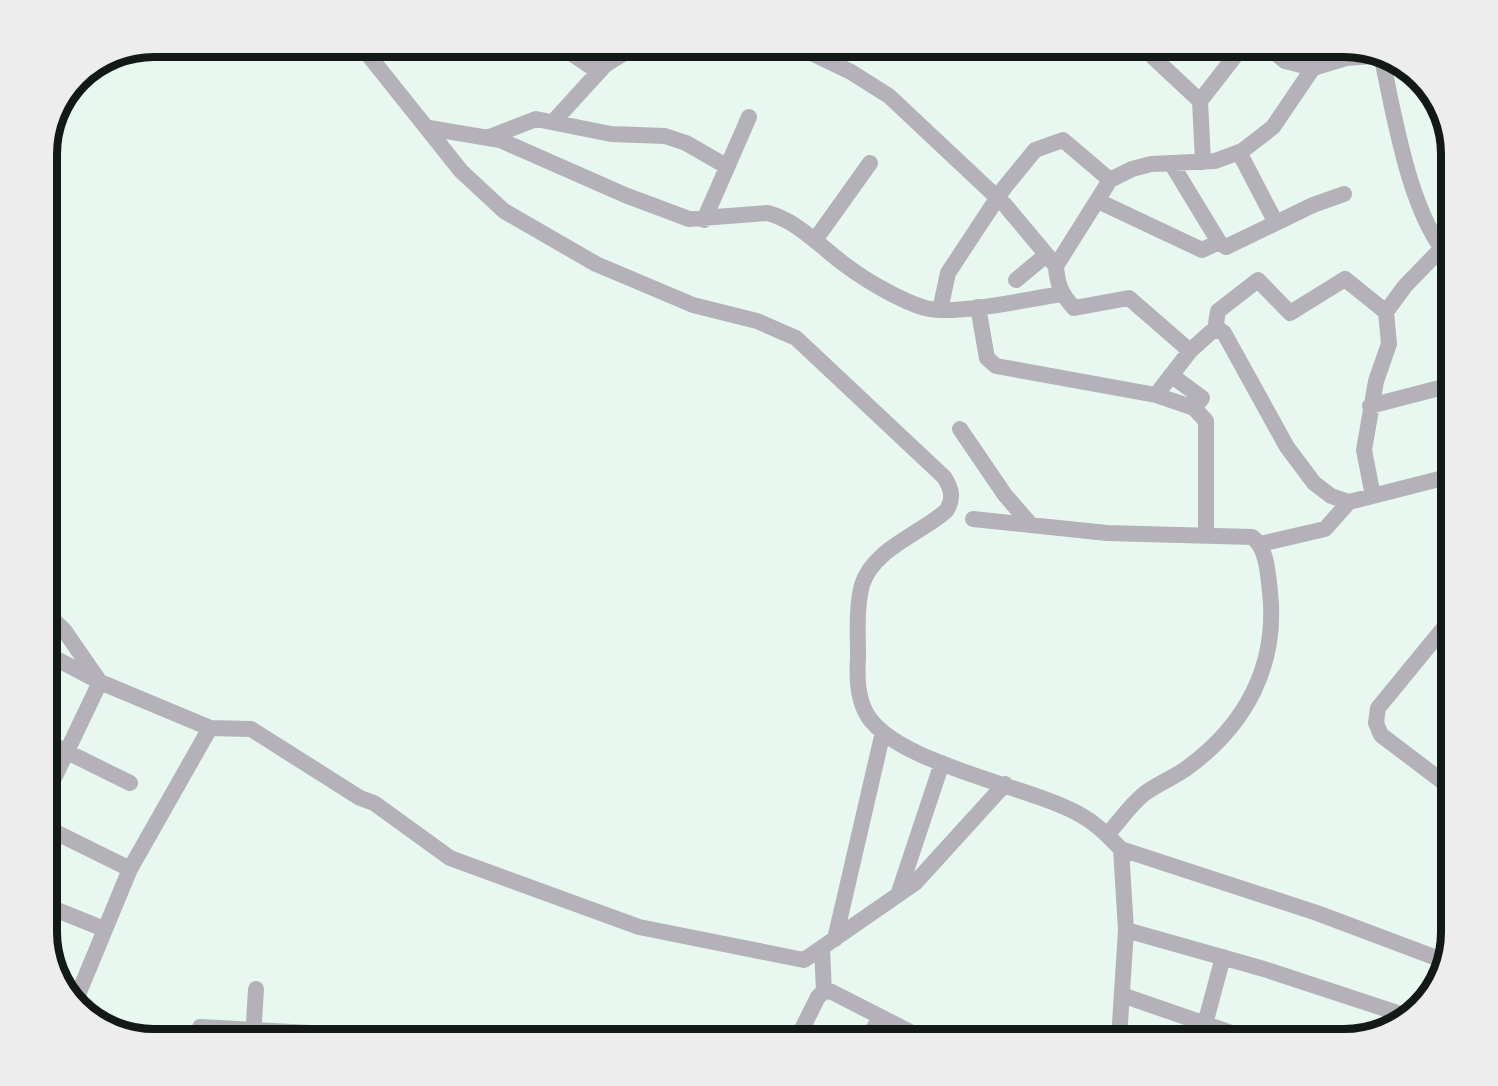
<svg xmlns="http://www.w3.org/2000/svg" width="1498" height="1086" font-family="Inter,sans-serif">
<rect width="100%" height="100%" fill="#e8f8f1"/>
<g fill="none" stroke-linecap="round" stroke-linejoin="round">
<path stroke="#b4b2b8" stroke-width="16" d="M 362,47 L 461,171 L 504,211 L 596,264 L 693,305 L 757,321 L 796,338 L 944,477 C 952,489 954,499 946,511 C 920,534 873,549 862,585 C 856,608 858,634 858,657 C 857,676 857,694 865,711 C 890,763 1027,785 1079,814 C 1096,823 1108,836 1121,849 L 1126,930 L 1119,1039
M 562,47 L 599,72
M 799,47 L 851,72 L 889,96 L 1005,205 L 1056,266
M 1145,47 L 1154,58 L 1200,101
M 1268,47 L 1285,61 L 1313,68 L 1273,127 L 1242,151 L 1215,161 L 1151,164 L 1132,169 L 1110,180 L 1056,266 C 1057,285 1062,295 1074,308 L 1129,298 L 1190,351 L 1211,332 L 1220,330 L 1224,333 L 1287,447 L 1314,483 L 1331,496 L 1349,502 L 1451,476
M 1382,59 C 1395,119 1410,216 1451,260
M 1313,68 L 1346,58 L 1373,56
M 1443,119 L 1451,187
M 554,121 L 605,65 L 634,47
M 429,128 L 500,140 L 625,195 L 689,219 L 768,213 C 800,222 821,248 848,267 C 867,281 901,301 925,308 C 957,316 1027,299 1062,294
M 487,138 L 536,119 L 611,134 L 665,136 L 686,143 L 726,166
M 1239,152 L 1276,223
M 1203,162 L 1200,101 L 1242,47
M 1171,163 L 1219,242 L 1226,247 L 1313,205 L 1344,194
M 1451,196 L 1449,247 L 1451,258
M 1098,201 L 1202,250 L 1219,242
M 704,220 L 749,117
M 815,240 L 870,163
M 1016,280 L 1046,255
M 978,307 L 987,358 L 996,366 L 1156,395 L 1194,408 L 1206,421 L 1206,534
M 940,310 L 948,273 L 1004,188 L 1035,150 L 1063,140 L 1110,180
M 1215,330 L 1218,311 L 1258,280 L 1290,313 L 1345,279 L 1386,312
M 1171,375 L 1202,398 L 1194,408
M 1156,395 L 1190,351
M 1370,406 L 1451,385
M 960,429 L 1005,495 L 1031,525
M 1373,496 L 1364,450 L 1376,381 L 1389,344 L 1386,312 L 1405,286 L 1441,249
M 973,519 L 1107,533 L 1252,537 C 1267,547 1268,575 1270,592 C 1278,665 1246,725 1187,768 C 1173,778 1157,784 1144,794 C 1130,805 1119,822 1107,835
M 1260,544 L 1325,529 L 1349,502
M 47,614 L 64,630 L 100,682 L 210,728 L 130,869
M 1451,619 L 1378,708 L 1376,723 L 1381,735 L 1451,788
M 210,728 L 251,729 L 360,798 L 374,803 L 450,858 L 639,927 L 804,960 L 915,883 L 1005,784
M 47,742 L 130,783
M 47,793 L 100,682 L 47,654
M 47,828 L 130,869 L 75,1002
M 1121,849 L 1317,913 L 1442,960
M 898,895 L 942,763
M 47,906 L 104,929
M 1126,930 L 1264,969 L 1407,1016
M 835,939 L 883,732
M 822,948 L 824,991
M 60,984 L 79,992
M 1122,995 L 1249,1039
M 200,1027 L 311,1033
M 802,1029 L 818,1039
M 253,1039 L 256,989
M 797,1039 L 818,997 L 824,991 L 832,992 L 918,1036
M 868,1039 L 880,1017
M 1201,1039 L 1223,957"/>
</g>
<path d="M0 0H1498V1086H0ZM154 57H1344A97 97 0 0 1 1441 154V932A97 97 0 0 1 1344 1029H154A97 97 0 0 1 57 932V154A97 97 0 0 1 154 57Z" fill="#ecedec" fill-rule="evenodd"/>
<path fill="none" stroke="#131916" stroke-width="8" d="M154 57H1344A97 97 0 0 1 1441 154V932A97 97 0 0 1 1344 1029H154A97 97 0 0 1 57 932V154A97 97 0 0 1 154 57Z"/>
</svg>
